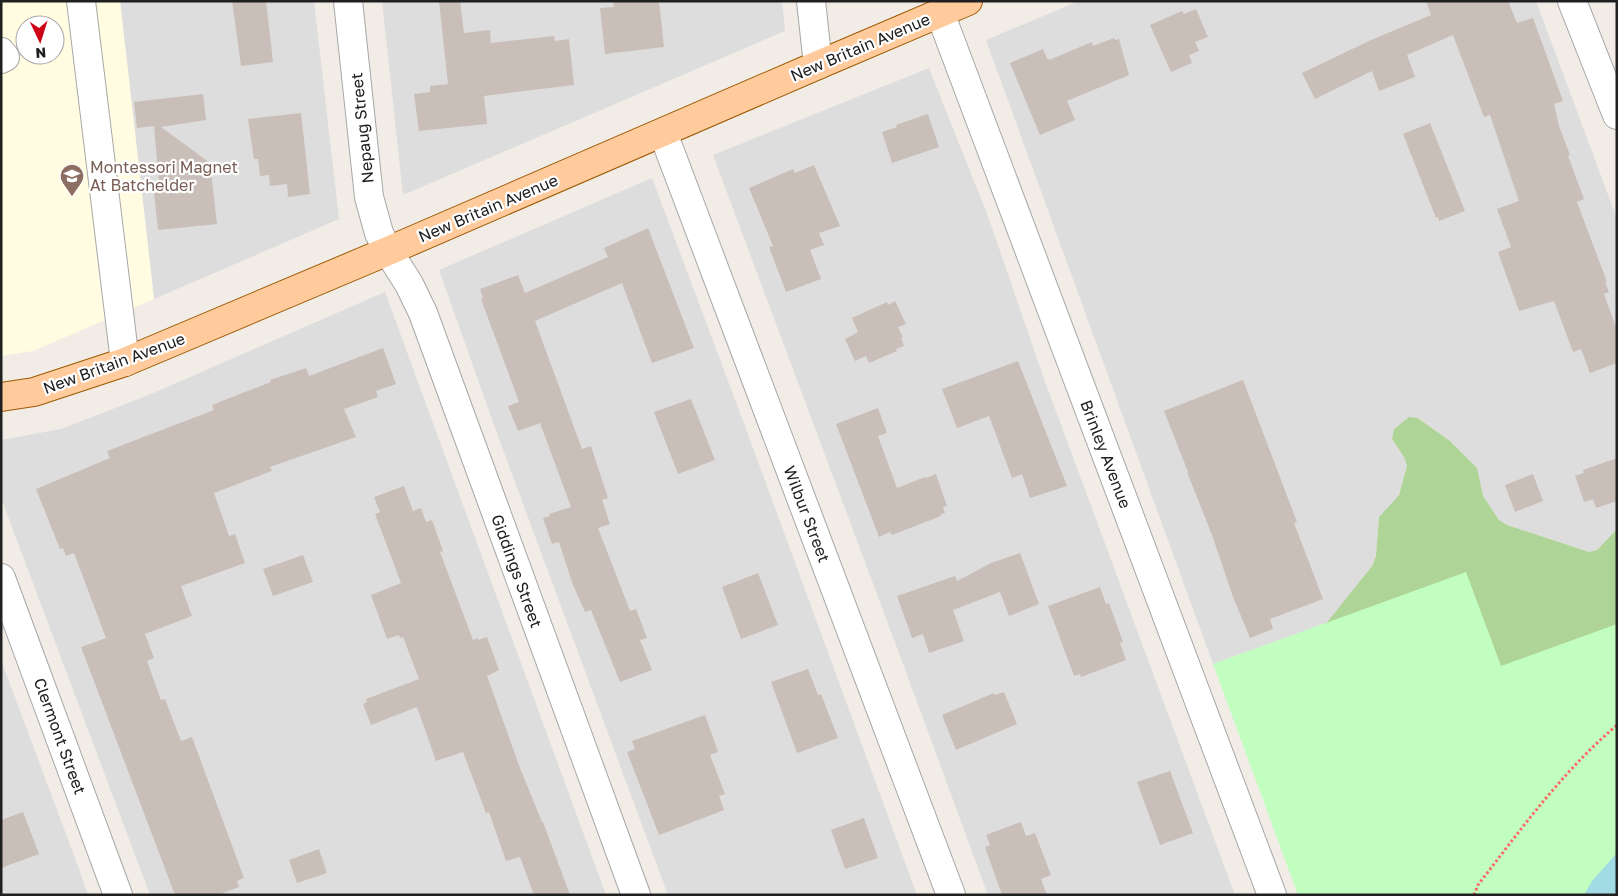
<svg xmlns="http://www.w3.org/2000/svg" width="1618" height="896" font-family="'Golos Text',sans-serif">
<rect width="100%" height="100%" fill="#f1ece6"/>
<path fill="#dedddd" d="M 120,1 L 314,1 L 339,219 L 154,299 Z
M 382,1 L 782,1 L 785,31 L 403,195 Z
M 1079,1 L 1536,1 L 1617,219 L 1617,529 L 1597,550 L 1589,552 L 1507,525 L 1499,520 L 1483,496 L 1477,468 L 1450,441 L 1419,418 L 1392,439 L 1404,457 L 1407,466 L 1399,495 L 1379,517 L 1376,556 L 1372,566 L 1327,623 L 1213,664 L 986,40 Z
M 929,68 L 989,219 L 1043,376 L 1235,895 L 988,895 L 906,672 L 713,155 Z
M 652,178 L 746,429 L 917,895 L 668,895 L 499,439 L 439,270 Z
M 385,292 L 606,895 L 150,895 L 1,498 L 1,440 L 61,429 L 77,423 L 151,394 Z
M 1,660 L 79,869 L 88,895 L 1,895 Z"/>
<path fill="#fffce1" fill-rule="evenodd" d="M 1,1 L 120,1 L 154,299 L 33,351 L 1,356 ZM 25,25 L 55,25 L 55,55 L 25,55 Z"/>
<path fill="#afd497" d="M 1409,417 L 1418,418 L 1450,441 L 1477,468 L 1483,496 L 1499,520 L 1507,525 L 1589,552 L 1597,550 L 1617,529 L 1617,679 L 1247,686 L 1321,630 L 1372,566 L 1376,556 L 1379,517 L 1399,495 L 1407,466 L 1404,457 L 1392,439 L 1394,429 Z"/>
<path fill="#c1fec0" d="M 1466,572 L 1501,666 L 1617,624 L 1617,895 L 1298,895 L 1213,664 Z"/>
<path fill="#a2dbe3" d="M 1617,853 L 1617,895 L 1584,895 L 1592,881 Z"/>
<path fill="#cabeb8" d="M 232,1 L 266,1 L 273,62 L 241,66 Z
M 439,1 L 460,1 L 464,33 L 490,30 L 491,43 L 554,36 L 555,41 L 569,39 L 574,85 L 484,96 L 487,124 L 419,131 L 414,94 L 430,92 L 430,86 L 448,84 Z
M 613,1 L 659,1 L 664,47 L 605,54 L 600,8 L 614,7 Z
M 1426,1 L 1508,1 L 1517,23 L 1533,18 L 1563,101 L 1554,104 L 1559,126 L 1570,155 L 1568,156 L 1584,199 L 1577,202 L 1607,282 L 1605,282 L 1609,292 L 1604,294 L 1617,330 L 1617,363 L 1590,373 L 1581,349 L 1573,352 L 1554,301 L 1519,311 L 1498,252 L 1511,247 L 1497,209 L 1519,201 L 1490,115 L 1484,117 L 1453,35 L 1407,55 L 1415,77 L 1379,91 L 1372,71 L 1315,99 L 1302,73 L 1371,40 L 1431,15 Z
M 1196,9 L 1208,37 L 1195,42 L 1199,51 L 1189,55 L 1192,63 L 1171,72 L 1150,25 L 1182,11 L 1184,14 Z
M 1114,38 L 1115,40 L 1119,39 L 1129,75 L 1067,101 L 1075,120 L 1040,135 L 1010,63 L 1043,49 L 1047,59 L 1048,58 L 1049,60 L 1092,42 L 1093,46 Z
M 203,94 L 206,120 L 161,127 L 210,163 L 217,224 L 158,230 L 153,183 L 159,183 L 154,126 L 137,128 L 134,102 Z
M 301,113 L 310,194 L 288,197 L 287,184 L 270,186 L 269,175 L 260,176 L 258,159 L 254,159 L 248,119 Z
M 928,114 L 939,147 L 892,163 L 882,132 L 897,127 L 896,125 Z
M 1430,123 L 1465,211 L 1439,221 L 1438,217 L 1436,218 L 1403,134 Z
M 814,165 L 840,226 L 819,233 L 824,245 L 810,250 L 821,279 L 786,292 L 769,247 L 773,246 L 749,188 L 793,169 L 795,173 Z
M 648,228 L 694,348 L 652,363 L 622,283 L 535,321 L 582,449 L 591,446 L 608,498 L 602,500 L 610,524 L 598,528 L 630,611 L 636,609 L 647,638 L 640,640 L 652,670 L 620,682 L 591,610 L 585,612 L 573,585 L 559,542 L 552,544 L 543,518 L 550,516 L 549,514 L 571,507 L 540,423 L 518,431 L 508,406 L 519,402 L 481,299 L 483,298 L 480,289 L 518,275 L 525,293 L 608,257 L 604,248 Z
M 895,301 L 906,324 L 898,327 L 903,337 L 901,338 L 904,346 L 896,349 L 897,351 L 869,363 L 866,356 L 855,361 L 845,339 L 858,332 L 852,318 L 887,302 L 888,305 Z
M 383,348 L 396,384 L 376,391 L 378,397 L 344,409 L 356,437 L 270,467 L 272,471 L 214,493 L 229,536 L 235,534 L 245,563 L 181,586 L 192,616 L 145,634 L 154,658 L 147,661 L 161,700 L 165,699 L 181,741 L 192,737 L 244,878 L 237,881 L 239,887 L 218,895 L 175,895 L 81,647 L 106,638 L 74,553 L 66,556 L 63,548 L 60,549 L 36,489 L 110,458 L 107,451 L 214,410 L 212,405 L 271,382 L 270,380 L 306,368 L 309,376 Z
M 1018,361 L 1067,486 L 1030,498 L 1022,474 L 1012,478 L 989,416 L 957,428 L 942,389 Z
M 1243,380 L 1297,522 L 1294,523 L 1323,599 L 1270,619 L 1273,629 L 1250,638 L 1233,597 L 1212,535 L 1187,472 L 1188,472 L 1164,411 Z
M 691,399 L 715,460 L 678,474 L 654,412 Z
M 878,408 L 887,433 L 878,436 L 897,488 L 925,477 L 926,478 L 936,474 L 947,506 L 943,507 L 945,513 L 940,515 L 941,516 L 892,535 L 890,532 L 879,537 L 836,424 Z
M 1617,458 L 1617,501 L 1596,508 L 1593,499 L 1584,502 L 1575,476 L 1584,473 L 1583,470 Z
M 1533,474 L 1543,501 L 1515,512 L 1505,485 Z
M 404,486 L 413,511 L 421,508 L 426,522 L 432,520 L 443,551 L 440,552 L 473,640 L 478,638 L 478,640 L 487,637 L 499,670 L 487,676 L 520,768 L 542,822 L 543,822 L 570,895 L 534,895 L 520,857 L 506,861 L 489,812 L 486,813 L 463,752 L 436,761 L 417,707 L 371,725 L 363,704 L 367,702 L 366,699 L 419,679 L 403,637 L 400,638 L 399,635 L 387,639 L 371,595 L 401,583 L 375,514 L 380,512 L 374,497 Z
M 1020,553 L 1039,604 L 1009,616 L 1000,592 L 953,610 L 964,641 L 929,653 L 923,634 L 912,638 L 897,596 L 955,576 L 957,581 L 991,563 Z
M 303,555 L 313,582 L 273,596 L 263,569 Z
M 758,573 L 778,625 L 741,639 L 722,587 Z
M 1100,587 L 1106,604 L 1109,603 L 1123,642 L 1120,643 L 1126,660 L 1081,677 L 1080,674 L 1074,676 L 1048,606 Z
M 808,669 L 818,695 L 821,694 L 838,738 L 797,753 L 771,682 Z
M 1004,692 L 1017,724 L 956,750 L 942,715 L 994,693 L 995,695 Z
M 705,715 L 718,752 L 710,755 L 725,794 L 719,796 L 724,810 L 659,835 L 627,752 L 635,749 L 632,741 Z
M 1170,771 L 1193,833 L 1160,845 L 1137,782 Z
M 23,812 L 39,854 L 1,868 L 1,820 Z
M 864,818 L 878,858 L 845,869 L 831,830 Z
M 1021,822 L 1026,836 L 1035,833 L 1051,875 L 1041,879 L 1047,895 L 1002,895 L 985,847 L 990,845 L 986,835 Z
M 319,849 L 327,873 L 297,883 L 289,860 Z"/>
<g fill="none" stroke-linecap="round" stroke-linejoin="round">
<defs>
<path id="minor" d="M 81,1 L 125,362
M 348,1 L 369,197 L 379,233 L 388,251 L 409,284 L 423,313 L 636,895
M 811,1 L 818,65
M 1572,1 L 1617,115
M 940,13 L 1272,895
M 1,52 L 5,57 L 1,59
M 663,133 L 951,895
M 1,578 L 118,895"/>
<path id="major" d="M 1,397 L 34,392 L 125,362 L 388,251 L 818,65 L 968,1"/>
</defs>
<use href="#minor" stroke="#a7a7a7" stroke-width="30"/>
<use href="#major" stroke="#9c5800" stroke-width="30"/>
<path stroke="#ff6969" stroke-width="3" stroke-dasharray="2.5 2.5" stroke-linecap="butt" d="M 1474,895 L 1478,885 C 1521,829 1563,771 1617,725"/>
<use href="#minor" stroke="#fff" stroke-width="28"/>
<use href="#major" stroke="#ffcb9d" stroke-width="28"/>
</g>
<defs>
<symbol id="school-pin" viewBox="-11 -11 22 30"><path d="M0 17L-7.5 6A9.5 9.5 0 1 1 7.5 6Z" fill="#8d6e63" stroke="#fff"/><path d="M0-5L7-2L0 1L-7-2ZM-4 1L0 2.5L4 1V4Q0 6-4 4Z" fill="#fff"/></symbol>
</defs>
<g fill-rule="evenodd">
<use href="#school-pin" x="58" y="162" width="28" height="38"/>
</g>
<g text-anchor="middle" stroke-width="4.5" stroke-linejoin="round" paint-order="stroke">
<g font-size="16" fill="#202020" stroke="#fff">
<text transform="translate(860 47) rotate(-23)" y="6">New Britain Avenue</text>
<text transform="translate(362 128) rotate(-96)" y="6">Nepaug Street</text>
<text transform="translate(488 208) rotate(-23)" y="6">New Britain Avenue</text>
<text transform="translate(114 363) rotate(-20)" y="6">New Britain Avenue</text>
<text transform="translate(1106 454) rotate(69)" y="6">Brinley Avenue</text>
<text transform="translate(807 514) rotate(69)" y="6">Wilbur Street</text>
<text transform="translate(517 571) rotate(70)" y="6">Giddings Street</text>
<text transform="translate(60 736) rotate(70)" y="6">Clermont Street</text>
</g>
<g font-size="16" fill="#785e54" stroke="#fff" text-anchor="start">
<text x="90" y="173">Montessori Magnet<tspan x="90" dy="18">At Batchelder</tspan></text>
</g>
</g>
<rect width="1618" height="896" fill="none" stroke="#202020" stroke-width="5"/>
<g transform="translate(40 40) rotate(176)"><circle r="24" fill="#ffffff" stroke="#a6a6a6"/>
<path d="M0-4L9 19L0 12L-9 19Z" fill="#d00015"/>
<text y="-8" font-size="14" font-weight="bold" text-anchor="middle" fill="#202020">N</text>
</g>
</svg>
